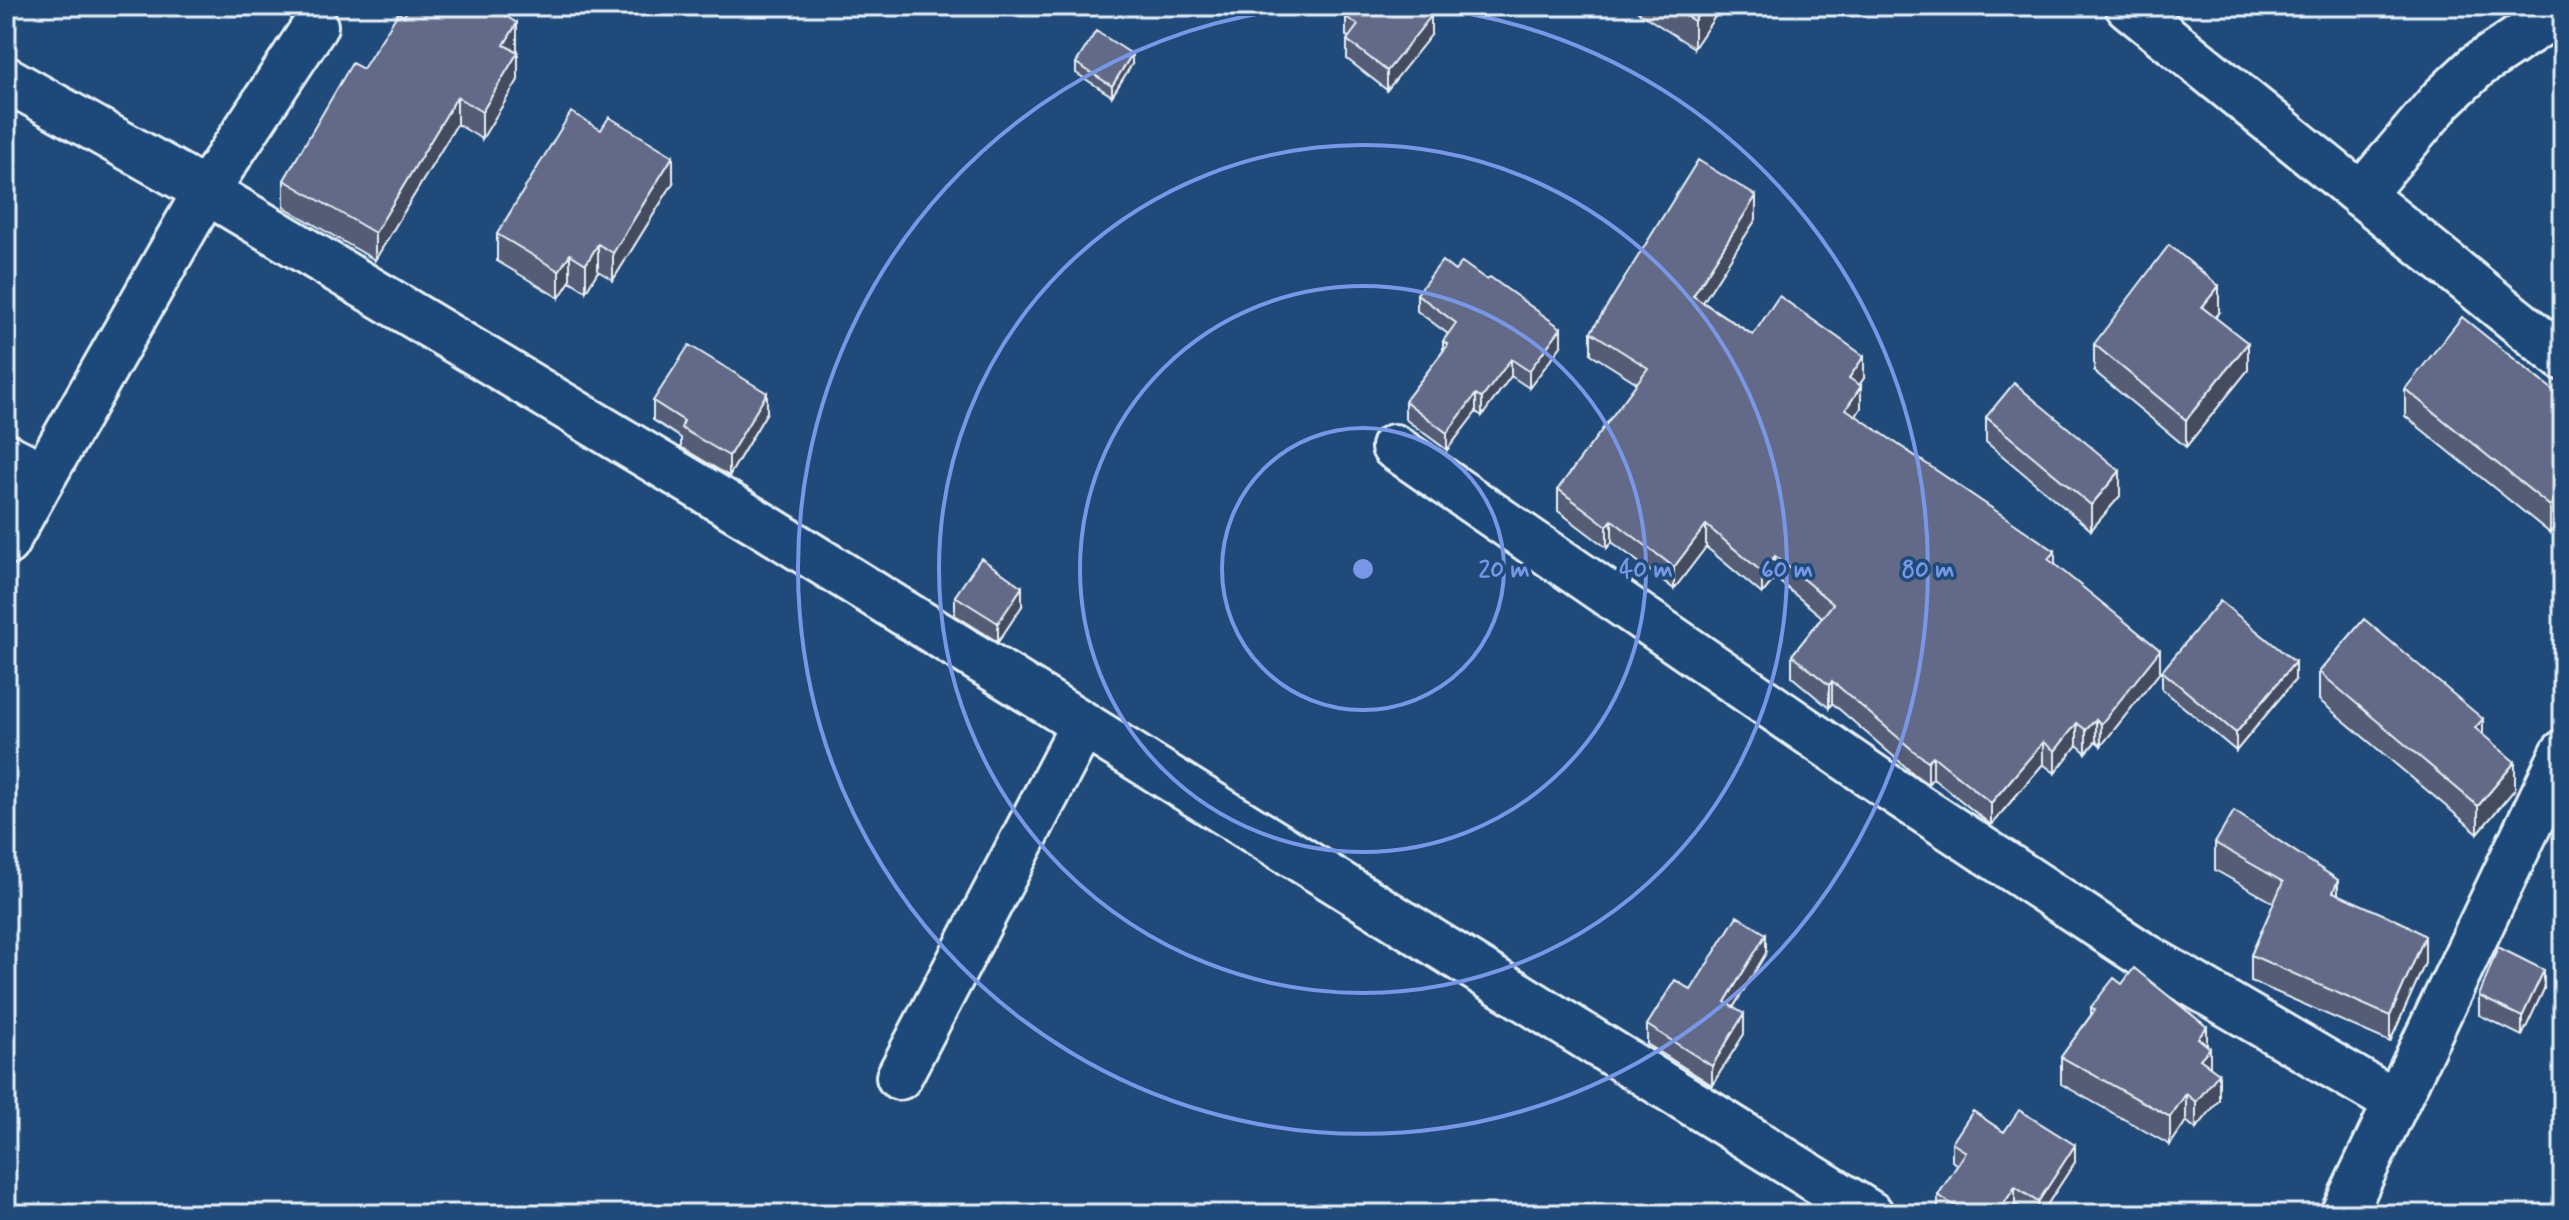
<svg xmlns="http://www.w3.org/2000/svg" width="2569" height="1220" font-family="Mynerve,sans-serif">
<rect width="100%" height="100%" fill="#1f4a7a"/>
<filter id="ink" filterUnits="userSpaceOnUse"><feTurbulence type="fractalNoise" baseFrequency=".0125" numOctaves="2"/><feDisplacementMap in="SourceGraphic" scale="16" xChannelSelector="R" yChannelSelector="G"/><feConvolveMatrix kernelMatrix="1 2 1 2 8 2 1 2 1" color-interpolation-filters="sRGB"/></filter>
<g filter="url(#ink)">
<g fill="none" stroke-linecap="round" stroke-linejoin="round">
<defs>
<path id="minor" d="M 2128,6 L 2563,358
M 315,26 L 206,191 L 764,526 L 1871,1214
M 6,79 L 206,191 L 44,475
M 2361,195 L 2442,99 L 2477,66 L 2563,9
M 1394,447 L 1891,789 L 2140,953 L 2395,1102
M 6,456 L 44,475 L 6,543
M 899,1077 L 1083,725
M 2343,1214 L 2563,753"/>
</defs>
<use href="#minor" stroke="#e8f1f8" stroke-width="50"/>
<use href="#minor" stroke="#1f4a7a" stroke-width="44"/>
</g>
<path fill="#555c74" stroke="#e8f1f8" stroke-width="2" d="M 1629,6 L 1722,6 L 1694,48 Z
M 404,16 L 517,50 L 518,80 L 482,139 L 457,124 L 375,260 L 284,207 L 284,180 L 363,69 Z
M 1346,17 L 1431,35 L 1387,90 L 1347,59 L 1347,40 L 1349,37 L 1346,36 Z
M 1076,63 L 1132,64 L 1112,96 L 1076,73 Z
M 673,183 L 613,280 L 598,271 L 586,291 L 570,281 L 559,298 L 497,261 L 497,234 Z
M 1756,219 L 1703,302 L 1753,335 L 1864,378 L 1859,385 L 1861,408 L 1856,416 L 2055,564 L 2160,672 L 2101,746 L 2096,741 L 2086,753 L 2077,745 L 2055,773 L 2043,764 L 1991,825 L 1933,778 L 1928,784 L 1915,775 L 1832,703 L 1829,708 L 1792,677 L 1792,655 L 1822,617 L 1775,578 L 1762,594 L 1706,547 L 1674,589 L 1612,542 L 1607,548 L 1558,511 L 1558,489 L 1637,383 L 1591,354 L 1591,332 Z
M 1417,294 L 1561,346 L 1529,388 L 1511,376 L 1482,416 L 1476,412 L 1447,450 L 1405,419 L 1405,401 L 1443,351 L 1443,341 L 1448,334 L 1417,311 Z
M 2219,313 L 2215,317 L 2248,370 L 2186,447 L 2094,371 L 2094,344 Z
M 2405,389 L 2563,398 L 2563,517 L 2550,533 L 2405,416 Z
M 653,401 L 767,412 L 729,476 L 681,447 L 681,438 L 653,420 Z
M 1986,417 L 2120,496 L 2091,530 L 1986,442 Z
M 955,596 L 1022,606 L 998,642 L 955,615 Z
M 2162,671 L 2295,680 L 2236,751 L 2162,689 Z
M 2319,672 L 2515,789 L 2478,833 L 2319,700 Z
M 2215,843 L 2338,895 L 2425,963 L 2390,1042 L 2251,981 L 2251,955 L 2274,903 L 2215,870 Z
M 1766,953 L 1733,1008 L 1744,1034 L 1712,1085 L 1647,1044 L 1647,1025 L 1691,990 Z
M 2122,984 L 2207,1046 L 2210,1066 L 2219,1100 L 2196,1129 L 2186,1121 L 2170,1145 L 2061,1084 L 2061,1057 L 2091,1015 L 2091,1007 Z
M 2544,989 L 2522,1036 L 2479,1015 L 2479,996 Z
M 2004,1132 L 2075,1162 L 2041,1214 L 2029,1214 L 2015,1204 L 2008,1214 L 1940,1214 L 1938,1213 L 1938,1195 L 1958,1165 L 1952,1161 L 1952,1143 Z"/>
<path fill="#454b5e" stroke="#e8f1f8" stroke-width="2" d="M 1704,6 L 1722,6 L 1694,48 L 1694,21 Z
M 1431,16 L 1431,35 L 1387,90 L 1387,71 Z
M 517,23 L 517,50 L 504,72 L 504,45 Z
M 518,52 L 518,80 L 482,139 L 482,112 Z
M 1132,54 L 1132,64 L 1112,96 L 1112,86 Z
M 457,97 L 457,124 L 375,260 L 375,233 Z
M 673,156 L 673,183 L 613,280 L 613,253 Z
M 1756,196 L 1756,219 L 1693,318 L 1693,296 Z
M 598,244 L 598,271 L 586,291 L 586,264 Z
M 570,254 L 570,281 L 559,298 L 559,271 Z
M 2219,286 L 2219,313 L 2202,334 L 2202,307 Z
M 1561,328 L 1561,346 L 1529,388 L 1529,371 Z
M 2248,343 L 2248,370 L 2186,447 L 2186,420 Z
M 1864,356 L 1864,378 L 1849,400 L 1849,378 Z
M 1511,359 L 1511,376 L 1482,416 L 1482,398 Z
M 1861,386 L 1861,408 L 1846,431 L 1846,409 Z
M 767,393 L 767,412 L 729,476 L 729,456 Z
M 1476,394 L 1476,412 L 1447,450 L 1447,433 Z
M 2120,471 L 2120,496 L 2091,530 L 2091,505 Z
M 2563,490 L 2563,517 L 2550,533 L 2550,506 Z
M 1612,520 L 1612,542 L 1607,548 L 1607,526 Z
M 1706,525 L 1706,547 L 1674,589 L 1674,567 Z
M 2055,551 L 2055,573 L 2048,559 Z
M 1775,556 L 1775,578 L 1762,594 L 1762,572 Z
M 1022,587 L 1022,606 L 998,642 L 998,623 Z
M 2160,650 L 2160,672 L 2101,746 L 2101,724 Z
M 2295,662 L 2295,680 L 2236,751 L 2236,733 Z
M 1832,681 L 1832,703 L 1829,708 L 1829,685 Z
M 2096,719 L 2096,741 L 2086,753 L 2086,730 Z
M 2483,719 L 2483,746 L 2475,728 Z
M 2077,723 L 2077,745 L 2055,773 L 2055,751 Z
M 2043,742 L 2043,764 L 1991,825 L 1991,803 Z
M 1933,756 L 1933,778 L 1928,784 L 1928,761 Z
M 2515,762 L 2515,789 L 2478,833 L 2478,806 Z
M 2338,880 L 2338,906 L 2333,892 Z
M 1766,934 L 1766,953 L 1725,1021 L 1725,1002 Z
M 2425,936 L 2425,963 L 2390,1042 L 2390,1016 Z
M 2544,970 L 2544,989 L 2522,1036 L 2522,1017 Z
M 1744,1014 L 1744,1034 L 1712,1085 L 1712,1066 Z
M 2207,1027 L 2207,1051 L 2210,1048 L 2210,1075 L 2200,1086 L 2198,1038 Z
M 2219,1073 L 2219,1100 L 2196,1129 L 2196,1102 Z
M 2186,1094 L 2186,1121 L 2170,1145 L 2170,1117 Z
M 2075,1145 L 2075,1162 L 2041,1214 L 2038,1214 L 2038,1202 Z
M 2015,1187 L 2015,1204 L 2008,1214 L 1997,1214 Z"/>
<path fill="#636b87" stroke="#e8f1f8" stroke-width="2" d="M 410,6 L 490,6 L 517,23 L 504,45 L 518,52 L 482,112 L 457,97 L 375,233 L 284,180 L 352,63 L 363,69 L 398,13 L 404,16 Z
M 1355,6 L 1418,6 L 1431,16 L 1387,71 L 1347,40 L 1358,25 L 1346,17 Z
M 1671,6 L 1704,6 L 1694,21 Z
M 1096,31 L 1132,54 L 1112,86 L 1076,63 Z
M 571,112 L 601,130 L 609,117 L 673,156 L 613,253 L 598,244 L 586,264 L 570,254 L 559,271 L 497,234 Z
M 1698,160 L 1756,196 L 1693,296 L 1753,335 L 1779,296 L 1864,356 L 1849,378 L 1861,386 L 1846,409 L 2055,551 L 2048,559 L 2160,650 L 2101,724 L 2096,719 L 2086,730 L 2077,723 L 2055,751 L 2043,742 L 1991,803 L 1933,756 L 1928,761 L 1915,752 L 1832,681 L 1829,685 L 1792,655 L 1833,604 L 1775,556 L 1762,572 L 1706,525 L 1674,567 L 1612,520 L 1607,526 L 1558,489 L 1648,368 L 1591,332 Z
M 2169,245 L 2219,286 L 2202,307 L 2248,343 L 2186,420 L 2094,344 Z
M 1442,261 L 1455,271 L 1462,262 L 1487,280 L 1490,277 L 1561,328 L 1529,371 L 1511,359 L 1482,398 L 1476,394 L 1447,433 L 1405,401 L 1448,345 L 1443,341 L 1456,323 L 1417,294 Z
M 2462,317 L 2563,398 L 2563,490 L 2550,506 L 2405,389 Z
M 689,345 L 767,393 L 729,456 L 681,428 L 684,421 L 653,401 Z
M 2014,383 L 2120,471 L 2091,505 L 1986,417 Z
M 981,558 L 1022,587 L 998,623 L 955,596 Z
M 2220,601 L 2295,662 L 2236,733 L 2162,671 Z
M 2364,619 L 2483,719 L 2475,728 L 2515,762 L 2478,806 L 2319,672 Z
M 2234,811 L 2338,880 L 2333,892 L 2405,924 L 2425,936 L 2390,1016 L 2251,955 L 2283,882 L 2215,843 Z
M 1737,916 L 1766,934 L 1725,1002 L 1744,1014 L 1712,1066 L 1647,1025 L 1675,980 L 1691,990 Z
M 2498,947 L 2544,970 L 2522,1017 L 2479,996 Z
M 2134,968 L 2207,1027 L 2198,1038 L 2210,1048 L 2200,1059 L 2219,1073 L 2196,1102 L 2186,1094 L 2170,1117 L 2061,1057 L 2095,1010 L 2091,1007 L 2114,978 L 2122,984 Z
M 2019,1110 L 2075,1145 L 2038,1202 L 2015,1187 L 1997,1214 L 1967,1214 L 1938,1195 L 1966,1152 L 1952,1143 L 1973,1111 L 2004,1132 Z"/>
</g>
<g fill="none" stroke="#7897e6" stroke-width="4">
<circle cx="1363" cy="569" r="141"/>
<circle cx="1363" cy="569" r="283"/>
<circle cx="1363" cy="569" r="424"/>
<path d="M1412 6A565 565 0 1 1 1314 6"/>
</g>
<circle cx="1363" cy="569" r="12" fill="#7897e6" stroke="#1f4a7a" stroke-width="4"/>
<g font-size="24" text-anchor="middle" font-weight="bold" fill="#7897e6" stroke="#1f4a7a" stroke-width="7" stroke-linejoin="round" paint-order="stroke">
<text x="1504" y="577">20 m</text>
<text x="1646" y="577">40 m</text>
<text x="1787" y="577">60 m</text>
<text x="1928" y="577">80 m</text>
</g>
<rect width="2569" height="1220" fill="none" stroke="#1f4a7a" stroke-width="32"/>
<rect x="16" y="16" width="2537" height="1188" fill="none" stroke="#e8f1f8" stroke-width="3" filter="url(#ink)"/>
</svg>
